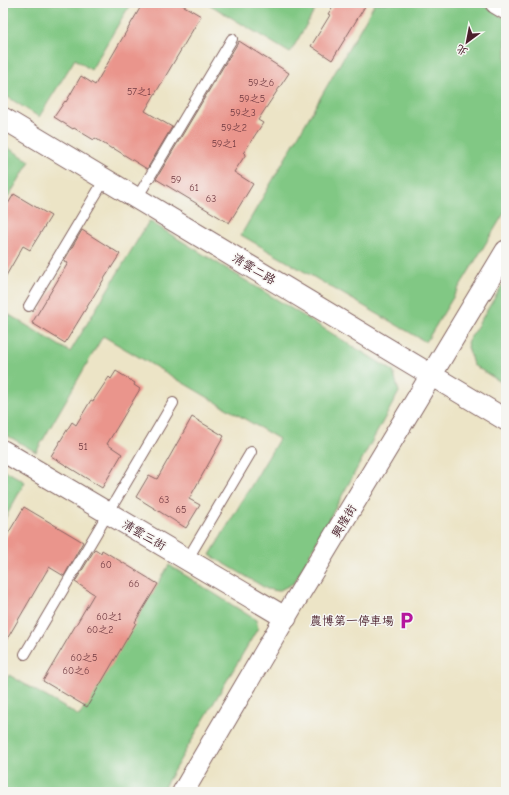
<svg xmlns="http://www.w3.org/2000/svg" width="509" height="795" font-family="'Comic Neue','LXGW WenKai TC',sans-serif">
<rect width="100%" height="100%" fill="#f6f6f2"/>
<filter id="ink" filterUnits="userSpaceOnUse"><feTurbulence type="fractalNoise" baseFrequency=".025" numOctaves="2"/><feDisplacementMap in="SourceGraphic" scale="8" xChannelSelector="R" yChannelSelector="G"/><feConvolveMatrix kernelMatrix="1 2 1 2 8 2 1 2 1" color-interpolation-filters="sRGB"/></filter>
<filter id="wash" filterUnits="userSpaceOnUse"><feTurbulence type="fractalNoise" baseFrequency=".012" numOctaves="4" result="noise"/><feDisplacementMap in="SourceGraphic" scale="16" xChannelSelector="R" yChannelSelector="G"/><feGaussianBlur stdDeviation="0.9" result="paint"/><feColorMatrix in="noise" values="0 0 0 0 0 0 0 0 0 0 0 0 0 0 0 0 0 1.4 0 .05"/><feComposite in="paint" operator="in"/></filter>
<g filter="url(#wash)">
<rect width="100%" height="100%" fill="#ece4c6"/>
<path fill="#81c884" stroke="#667458" d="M 3,3 L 131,3 L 91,70 L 75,59 L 39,117 L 3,94 Z
M 207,3 L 319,3 L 290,53 Z
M 375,3 L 479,3 L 506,19 L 506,210 L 426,342 L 241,235 Z
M 3,145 L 30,161 L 3,206 Z
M 149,221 L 393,371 L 399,392 L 294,583 L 278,591 L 267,589 L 210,555 L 279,439 L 103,336 L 36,452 L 3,433 L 3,311 L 70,352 Z
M 506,279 L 506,385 L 473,365 L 467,343 Z
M 3,469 L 25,482 L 3,522 Z
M 169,565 L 256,620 L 258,628 L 161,792 L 3,792 L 3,685 L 9,675 L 79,716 Z"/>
<g id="blocks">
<path fill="#ea958c" d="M 143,3 L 179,3 L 201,16 L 145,111 L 172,127 L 147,169 L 113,148 L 112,149 L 95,138 L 94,140 L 74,128 L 73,129 L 54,117 L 65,101 L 66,102 L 81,76 L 95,85 Z
M 335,3 L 367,3 L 332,60 L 311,46 L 330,15 L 328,14 Z
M 239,41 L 289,73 L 258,120 L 263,123 L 244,152 L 246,154 L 234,172 L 253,184 L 229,223 L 156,179 L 223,67 Z
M 14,194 L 51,216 L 30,250 L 23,246 L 3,281 L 3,212 Z
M 82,230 L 120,254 L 104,279 L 65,343 L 32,323 L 68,263 L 64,261 Z
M 116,371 L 135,383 L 134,385 L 140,389 L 107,444 L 122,454 L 102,488 L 51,456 L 72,422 L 76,425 L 91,400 L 93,401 L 109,377 L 111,379 Z
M 192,417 L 224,436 L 189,499 L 200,505 L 186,528 L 136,497 L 149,475 L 157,479 Z
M 24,507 L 83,542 L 64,576 L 49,567 L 3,646 L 3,542 Z
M 95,549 L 101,553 L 102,550 L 158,584 L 135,622 L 136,623 L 87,707 L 43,681 L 94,594 L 75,582 Z"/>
</g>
</g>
<g filter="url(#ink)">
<use href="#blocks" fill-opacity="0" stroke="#836461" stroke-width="1"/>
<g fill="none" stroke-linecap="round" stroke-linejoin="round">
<defs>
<path id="service" d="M 137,198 L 232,39
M 29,306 L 105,179
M 187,560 L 251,452
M 25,654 L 173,403"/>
<path id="minor" d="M 496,3 L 506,9
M 3,118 L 506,420
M 3,451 L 286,618
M 183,792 L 292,606 L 506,251"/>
</defs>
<use href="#service" stroke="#836461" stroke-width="12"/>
<use href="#minor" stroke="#836461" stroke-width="23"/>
<use href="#service" stroke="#fff" stroke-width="10"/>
<use href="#minor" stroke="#fff" stroke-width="21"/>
</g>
</g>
<defs>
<symbol id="parking-bare" viewBox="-9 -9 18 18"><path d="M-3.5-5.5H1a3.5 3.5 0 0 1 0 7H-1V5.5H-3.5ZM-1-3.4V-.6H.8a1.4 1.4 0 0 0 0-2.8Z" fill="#b5179e" stroke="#f6f6f2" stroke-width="2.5" paint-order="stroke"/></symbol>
</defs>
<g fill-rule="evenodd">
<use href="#parking-bare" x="394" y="608" width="25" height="25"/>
</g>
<g text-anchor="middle" stroke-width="3" stroke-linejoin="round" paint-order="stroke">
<g font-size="10" fill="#723c43">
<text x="261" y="86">59之6</text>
<text x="139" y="95">57之1</text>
<text x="252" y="102">59之5</text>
<text x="243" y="116">59之3</text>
<text x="234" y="131">59之2</text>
<text x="224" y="147">59之1</text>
<text x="176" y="183">59</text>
<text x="194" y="191">61</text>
<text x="211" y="202">63</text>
<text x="83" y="450">51</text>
<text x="164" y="503">63</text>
<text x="181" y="513">65</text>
<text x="106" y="568">60</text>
<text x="134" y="587">66</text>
<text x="109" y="620">60之1</text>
<text x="100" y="633">60之2</text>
<text x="84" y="661">60之5</text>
<text x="76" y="674">60之6</text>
</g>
<g font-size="12" fill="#4a1f2b" stroke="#f6f6f2">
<text transform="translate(254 269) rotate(31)" y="4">清雲二路</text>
<text transform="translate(344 521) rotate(-59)" y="4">興隆街</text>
<text transform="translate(144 535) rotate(30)" y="4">清雲三街</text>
</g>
<g font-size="12" fill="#4a1f2b" stroke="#f6f6f2" text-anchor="end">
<text x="394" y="625">農博第一停車場</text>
</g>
</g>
<rect width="509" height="795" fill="none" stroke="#f6f6f2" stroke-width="16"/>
<g transform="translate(467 42) rotate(212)" stroke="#f6f6f2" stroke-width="3" paint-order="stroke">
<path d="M0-3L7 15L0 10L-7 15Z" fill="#4a1f2b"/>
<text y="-6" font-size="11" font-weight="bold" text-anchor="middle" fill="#4a1f2b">北</text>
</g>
</svg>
